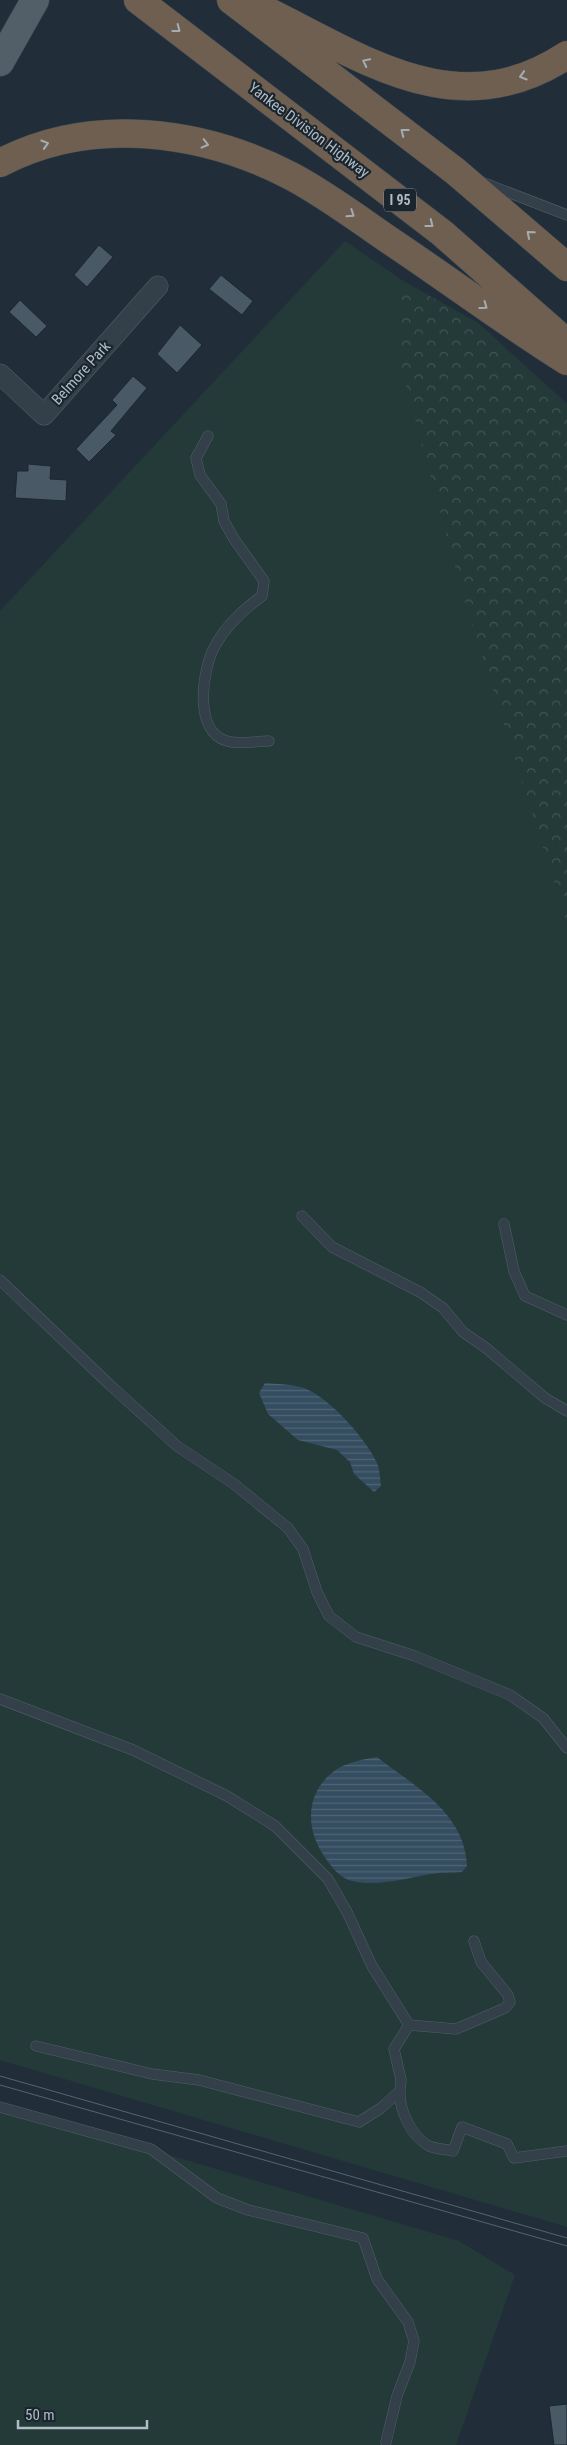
<svg xmlns="http://www.w3.org/2000/svg" width="567" height="2445" font-family="'Roboto Condensed',sans-serif">
<defs>
<pattern id="forest-crowns" width="20" height="18" patternUnits="userSpaceOnUse" patternTransform="scale(1.25)"><rect width="20" height="18" fill="#233a39"/><path d="M2 6a3 3 0 1 1 6 0M12 15a3 3 0 1 1 6 0" fill="none" stroke="#405554"/></pattern>
<pattern id="water-rules" width="6" height="5" patternUnits="userSpaceOnUse" patternTransform="scale(1.25)"><rect width="6" height="5" fill="#344d60"/><path d="M0 2.5h6" fill="none" stroke="#4f6575"/></pattern>
</defs>
<rect width="100%" height="100%" fill="#212e39"/>
<path fill="#233a39" d="M 345,241 L 402,280 L 478,323 L 567,551 L 567,2227 L 0,2060 L 0,611 Z
M 0,2105 L 459,2241 L 515,2275 L 456,2445 L 0,2445 Z"/>
<path fill="url(#forest-crowns)" d="M 422,292 L 478,323 L 567,404 L 567,923 L 463,595 L 401,368 L 402,316 L 397,297 Z"/>
<path fill="url(#water-rules)" d="M 265,1383 C 277,1384 293,1384 304,1388 C 330,1398 366,1439 377,1463 C 380,1470 380,1479 381,1486 L 374,1492 L 354,1474 L 350,1462 L 337,1450 L 298,1440 L 268,1414 L 259,1393 Z
M 377,1757 C 414,1786 465,1812 467,1866 L 462,1872 C 452,1873 441,1872 431,1874 C 406,1878 378,1887 352,1881 C 339,1878 331,1866 324,1856 C 304,1826 306,1790 337,1769 C 348,1762 365,1759 377,1757 Z"/>
<path fill="#495965" stroke="#1c2730" d="M 99,245 L 113,257 L 87,287 L 74,275 Z
M 221,275 L 253,301 L 242,315 L 209,289 Z
M 20,300 L 47,326 L 36,337 L 9,312 Z
M 180,325 L 202,345 L 177,373 L 157,354 Z
M 133,376 L 147,388 L 111,431 L 116,435 L 89,462 L 76,449 L 117,405 L 112,400 Z
M 28,464 L 51,466 L 50,479 L 67,480 L 66,501 L 15,498 L 17,471 L 28,471 Z
M 567,2404 L 567,2445 L 554,2445 L 549,2406 Z"/>
<g fill="none" stroke-linecap="round" stroke-linejoin="round">
<defs>
<path id="service" d="M 484,183 L 567,215
M 208,436 L 196,458 L 200,475 L 221,504 L 224,521 L 234,539 L 264,581 L 262,596 C 243,610 226,625 215,646 C 202,669 193,732 227,741 C 239,745 256,741 269,741
M 302,1216 L 332,1247 L 420,1292 L 443,1308 L 463,1332 L 486,1348 L 545,1398 L 567,1411
M 504,1224 L 514,1271 L 525,1296 L 567,1315
M 0,1280 L 110,1385 L 177,1446 L 234,1484 L 288,1528 L 303,1549 L 317,1592 L 329,1616 L 356,1637 L 415,1656 L 510,1695 L 543,1718 L 567,1748
M 0,1699 L 133,1750 L 227,1796 L 275,1826 L 328,1879 L 347,1912 L 372,1966 L 409,2025 L 394,2049 L 401,2080 L 400,2091 L 381,2108 L 359,2122 L 199,2080 L 152,2074 L 36,2046
M 409,2025 L 456,2029 L 505,2008 L 510,2002 L 508,1995 L 481,1962 L 474,1941
M 400,2091 C 399,2110 411,2136 429,2146 C 435,2149 446,2149 453,2151 L 462,2127 L 507,2144 L 514,2158 L 567,2151
M 0,2107 L 151,2149 L 217,2198 L 248,2210 L 363,2238 L 377,2279 L 408,2322 L 414,2341 L 410,2362 L 397,2396 L 386,2442"/>
<path id="minor" d="M 0,374 L 44,415 L 158,286"/>
<path id="primary" d="M 0,62 L 35,0"/>
<path id="motorway" d="M 138,0 L 442,233 L 567,343
M 231,0 L 455,171 L 567,267
M 261,8 C 362,57 456,128 567,55
M 0,163 C 91,115 202,130 291,176 C 325,194 357,218 389,240 C 449,280 506,323 567,361"/>
</defs>
<use href="#service" stroke="#525e67" stroke-width="11"/>
<use href="#minor" stroke="#525e67" stroke-width="21"/>
<use href="#primary" stroke="#3e4952" stroke-width="29"/>
<use href="#motorway" stroke="#3f4b54" stroke-width="29"/>
<use href="#service" stroke="#344049" stroke-width="10"/>
<use href="#minor" stroke="#344049" stroke-width="20"/>
<use href="#primary" stroke="#525f69" stroke-width="28"/>
<use href="#motorway" stroke="#6f5f51" stroke-width="28"/>
<path stroke="#566470" stroke-width="1" d="M 0,2076 L 567,2238
M 0,2085 L 567,2246"/>
</g>
<defs><path id="oneway-chevron" d="M-2-3.5L2.5 0L-2 3.5" fill="none" stroke-width="1.6" stroke-linecap="round" stroke-linejoin="round" transform="scale(1.25)"/></defs>
<g stroke="#a5adb4">
<use href="#oneway-chevron" transform="translate(177 29) rotate(37)"/>
<use href="#oneway-chevron" transform="translate(366 62) rotate(-154)"/>
<use href="#oneway-chevron" transform="translate(523 76) rotate(163)"/>
<use href="#oneway-chevron" transform="translate(404 132) rotate(-142)"/>
<use href="#oneway-chevron" transform="translate(45 144) rotate(-17)"/>
<use href="#oneway-chevron" transform="translate(205 144) rotate(14)"/>
<use href="#oneway-chevron" transform="translate(351 214) rotate(34)"/>
<use href="#oneway-chevron" transform="translate(430 224) rotate(38)"/>
<use href="#oneway-chevron" transform="translate(530 234) rotate(-139)"/>
<use href="#oneway-chevron" transform="translate(484 306) rotate(36)"/>
</g>
<g text-anchor="middle" stroke-width="4.5" stroke-linejoin="round" paint-order="stroke">
<rect fill="#1a252e" stroke="#828e98" stroke-width="1" x="384" y="188.5" width="32" height="23" rx="4"/>
<g font-size="14" font-weight="bold" fill="#afbbc5">
<text x="400" y="205">I 95</text>
</g>
<g font-size="15" fill="#afbbc5" stroke="#1a252e">
<text transform="translate(309 130) rotate(37)" y="5">Yankee Division Highway</text>
<text transform="translate(81 373) rotate(-48)" y="5">Belmore Park</text>
</g>
</g>
<path d="M18 2420v8h129v-8" fill="none" stroke="#afbbc5" stroke-width="2.5"/>
<text x="25" y="2420" font-size="15" fill="#afbbc5" stroke="#1a252e" stroke-width="4" paint-order="stroke">50 m</text>
</svg>
